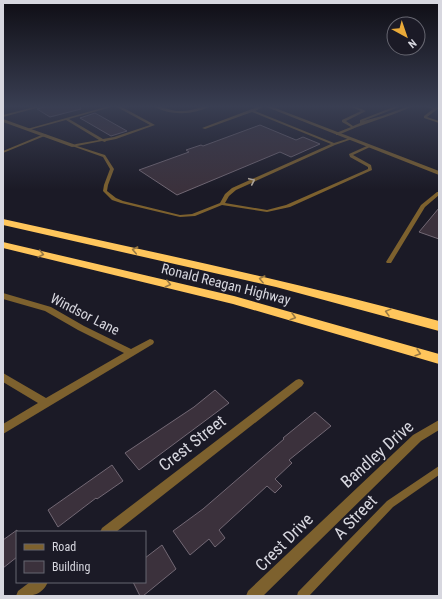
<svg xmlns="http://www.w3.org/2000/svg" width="442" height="599" font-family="'Roboto Condensed',sans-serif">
<rect width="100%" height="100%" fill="#1b1a26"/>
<path fill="#3b313c" stroke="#726874" d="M 48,106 L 80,106 L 81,109 L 50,117 L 37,109 Z
M 95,113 L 127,131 L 111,136 L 80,118 Z
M 260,125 L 296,140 L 303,137 L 320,144 L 291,157 L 280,152 L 177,195 L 139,170 L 189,152 L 186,150 L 201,145 L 203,146 Z
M 439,208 L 439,239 L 419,232 Z
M 215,390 L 229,403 L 139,470 L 125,453 L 194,407 Z
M 315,412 L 331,426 L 289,460 L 292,463 L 275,479 L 282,486 L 275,493 L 267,486 L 219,530 L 225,538 L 215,547 L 209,539 L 190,555 L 173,531 L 203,509 L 284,439 L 283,438 Z
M 112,465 L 123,481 L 97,499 L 96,498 L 58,527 L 48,510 Z
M 17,530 L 17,557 L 3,568 L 3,540 Z
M 162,545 L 176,569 L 143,596 L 140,596 L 133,582 L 145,582 L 145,558 Z"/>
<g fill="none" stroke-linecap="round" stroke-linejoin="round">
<path fill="#7d612e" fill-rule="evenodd" d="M 38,106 L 44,106 L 3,117 L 3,115 Z
M 109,106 L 115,106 L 69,119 L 103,139 L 114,137 L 150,125 L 115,106 L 120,106 L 155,125 L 116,139 L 106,141 L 105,142 L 102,141 L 77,146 L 105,155 L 114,169 L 108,185 L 107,191 L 116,198 L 123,201 L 180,215 L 192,214 L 220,203 L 225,194 L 232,188 L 331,144 L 252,112 L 205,129 L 202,128 L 260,106 L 265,106 L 255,111 L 334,143 L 350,138 L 352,139 L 335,145 L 236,190 L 229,196 L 225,203 L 267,210 L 286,205 L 368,169 L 368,167 L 350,157 L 349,154 L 369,145 L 370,145 L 370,147 L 353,155 L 371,165 L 372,170 L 290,207 L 267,212 L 222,205 L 195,216 L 180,217 L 121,203 L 112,200 L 103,191 L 104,185 L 110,169 L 103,157 L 72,146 L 76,144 L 99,140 L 66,120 L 29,130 L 27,129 Z
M 153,106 C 163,106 172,112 182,111 C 192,111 201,106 211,106 C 193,115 171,116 153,106 Z
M 349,106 L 354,106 L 366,111 L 346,121 L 353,126 L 360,123 L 360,120 L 396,106 L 399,107 L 363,121 L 382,116 L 409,106 L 414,106 L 394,114 L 357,127 L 338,135 L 336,135 L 336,133 L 351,127 L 342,122 L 342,120 L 361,111 Z
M 424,106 L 429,106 L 435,108 L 437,106 L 439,106 L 439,108 L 427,117 L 439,121 L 439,123 L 424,118 L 424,116 L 433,109 Z
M 44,134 L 47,135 L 3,153 L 3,151 Z
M 437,192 L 439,192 L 439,195 L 425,207 L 391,263 L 387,263 L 386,262 L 421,205 Z
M 439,466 L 439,475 L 393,507 L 309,596 L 297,596 L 298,592 L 387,501 Z"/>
<path fill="#7d612e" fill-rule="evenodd" d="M 264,106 L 270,106 L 439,171 L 439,175 Z
M 3,119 L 76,145 L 77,146 L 72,147 L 3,122 Z
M 3,293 L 51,307 L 84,326 L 131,349 L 150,339 L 153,340 L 154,342 L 153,344 L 3,434 L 3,424 L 38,403 L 3,382 L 3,373 L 46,398 L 124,353 L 78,330 L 45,311 L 3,299 Z
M 299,379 L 302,380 L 304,383 L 302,386 L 116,532 L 100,532 L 102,528 L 296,380 Z
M 30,582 L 48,582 C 41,597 30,596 16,596 L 18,591 Z"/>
<path fill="#7d612e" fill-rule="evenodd" d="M 439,420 L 439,430 L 421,441 L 263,596 L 246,596 L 248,591 L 413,435 Z"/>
<path fill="#ffc65c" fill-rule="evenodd" d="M 3,219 C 149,251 295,282 439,321 L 439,331 L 276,287 L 3,225 Z
M 3,242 L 234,296 L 439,354 L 439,364 L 233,304 L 3,248 Z"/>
</g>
<defs><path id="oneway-chevron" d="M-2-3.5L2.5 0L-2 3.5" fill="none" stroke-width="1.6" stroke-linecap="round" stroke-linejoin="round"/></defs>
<use stroke="#b8aea1" href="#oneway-chevron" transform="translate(252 181) rotate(-25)"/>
<g stroke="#987944">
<use href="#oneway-chevron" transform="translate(135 250) rotate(-168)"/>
<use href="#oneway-chevron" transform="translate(41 254) rotate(13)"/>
<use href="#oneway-chevron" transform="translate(262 279) rotate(-166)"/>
<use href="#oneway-chevron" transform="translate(168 284) rotate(14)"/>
<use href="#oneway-chevron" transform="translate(388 312) rotate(-165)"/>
<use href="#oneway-chevron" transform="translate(293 317) rotate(16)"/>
<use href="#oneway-chevron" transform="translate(418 353) rotate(17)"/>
</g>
<linearGradient id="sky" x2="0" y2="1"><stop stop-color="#0f0e15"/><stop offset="0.56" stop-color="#393e52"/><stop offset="1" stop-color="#393e52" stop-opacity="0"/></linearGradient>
<rect width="442" height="190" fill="url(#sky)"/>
<g text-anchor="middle" stroke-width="3" stroke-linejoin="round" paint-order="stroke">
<g font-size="14" fill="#d7d7df" stroke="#1b1a26">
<text transform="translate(226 284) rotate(14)" y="5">Ronald Reagan Highway</text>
<text transform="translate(85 314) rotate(27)" y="5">Windsor Lane</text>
</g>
<g font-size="17" fill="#d7d7df" stroke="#1b1a26">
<text transform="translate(192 443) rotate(-38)" y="6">Crest Street</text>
<text transform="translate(377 454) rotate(-42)" y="6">Bandley Drive</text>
<text transform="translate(355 517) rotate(-46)" y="6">A Street</text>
<text transform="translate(284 542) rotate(-45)" y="6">Crest Drive</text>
</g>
</g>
<rect width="442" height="599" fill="none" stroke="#d7d7df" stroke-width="8"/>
<rect x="16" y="531" width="130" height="52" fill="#1b1a26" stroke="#666670"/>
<rect x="24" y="544" width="20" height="6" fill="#7d612e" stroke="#666670"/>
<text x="52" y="551" font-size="12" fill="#d7d7df">Road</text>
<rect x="24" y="561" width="20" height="12" fill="#3b313c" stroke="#666670"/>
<text x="52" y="571" font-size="12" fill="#d7d7df">Building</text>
<g transform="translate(406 36) rotate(140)"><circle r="19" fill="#1b1a26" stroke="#666670"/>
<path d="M0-3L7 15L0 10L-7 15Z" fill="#eaaa39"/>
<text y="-6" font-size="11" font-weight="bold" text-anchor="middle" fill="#d7d7df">N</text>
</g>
</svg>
